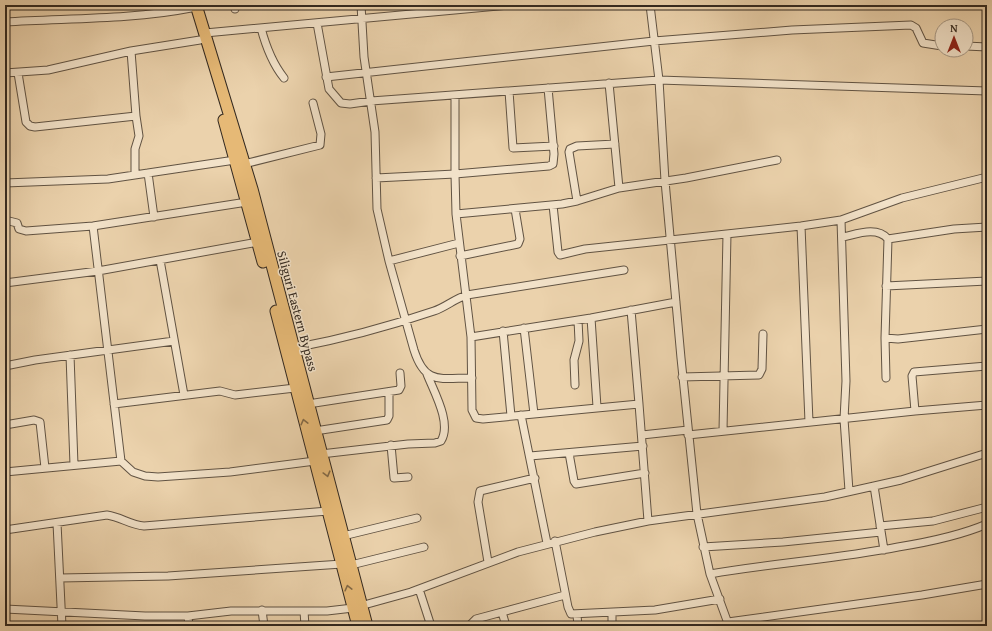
<svg xmlns="http://www.w3.org/2000/svg" width="992" height="631" font-family="'Gentium Book Plus',serif">
<rect width="100%" height="100%" fill="#ebd2ac"/>
<filter id="stains"><feTurbulence type="fractalNoise" baseFrequency=".005" numOctaves="4"/><feColorMatrix values="0 0 0 0 .2 0 0 0 0 .09 0 0 0 0 .02 0 0 0 .5 -.17"/></filter>
<radialGradient id="worn" r=".72"><stop offset=".6" stop-color="#630" stop-opacity="0"/><stop offset="1" stop-color="#630" stop-opacity=".3"/></radialGradient>
<g fill="none" stroke-linecap="round" stroke-linejoin="round">
<defs>
<path id="street" d="M 361,5 L 364,57 L 375,132 L 377,209 L 389,261 L 414,350 C 425,385 440,378 472,378
M 650,5 L 659,80 L 665,181 L 681,358 L 697,514 L 710,574 L 729,626
M 235,9 L 235,5
M 5,22 C 67,18 130,20 191,8
M 317,23 L 329,89 L 341,103 L 350,104 L 371,101 L 659,80 L 987,91
M 261,28 C 266,47 272,63 284,78
M 205,33 L 509,5
M 966,46 L 987,47
M 5,73 L 48,70 L 131,51 L 200,40
M 18,73 L 26,122 L 30,126 L 35,127 L 136,116 L 131,51
M 326,77 L 654,41 L 792,30 L 911,25 L 916,28 L 923,43 L 942,46
M 609,83 L 619,188
M 548,88 L 554,154 L 553,164 L 549,166 L 455,174 L 456,214 L 471,337 L 472,410 L 476,418 L 483,419 L 639,404 L 648,521
M 509,91 L 513,148 L 554,146
M 244,164 L 320,145 L 321,134 L 313,103
M 148,173 L 154,217
M 135,175 L 135,149 L 139,136 L 136,116
M 376,178 L 455,174 L 455,96
M 5,183 L 108,179 L 235,160
M 577,201 L 569,152 L 570,149 L 577,146 L 615,144
M 553,205 L 558,252 L 560,255 L 585,249 L 801,226 L 841,220 L 846,381 L 844,419 L 849,491
M 456,214 L 562,204 L 577,201 L 619,188 L 686,178 L 777,160
M 5,220 L 17,223 L 19,229 L 26,231 L 93,226 L 247,202
M 841,220 L 902,198 L 987,177
M 93,226 L 121,461
M 801,226 L 809,422
M 843,237 C 857,234 877,226 888,239 L 954,229 L 987,227
M 888,239 L 885,338 L 898,339 L 987,329
M 460,256 L 518,244 L 520,239 L 515,209
M 160,260 L 184,395
M 389,261 L 459,243
M 5,283 L 98,271 L 258,242
M 886,286 L 987,281
M 631,310 L 639,404
M 591,318 L 597,407
M 524,328 L 534,414
M 503,331 L 511,416
M 471,337 L 591,318 L 676,302
M 885,338 L 886,378
M 294,348 C 342,339 387,327 434,311 C 446,307 454,299 467,295 L 624,270
M 70,355 L 74,465
M 5,366 L 35,360 L 174,341
M 682,377 L 759,375 L 762,369 L 763,334
M 575,385 L 574,360 L 579,341 L 578,320
M 114,404 L 220,391 L 235,395 L 295,388
M 308,404 L 399,390 L 401,386 L 400,373
M 915,411 L 912,376 L 914,372 L 987,366
M 521,415 L 547,543
M 5,425 L 34,420 L 40,422 L 45,468
M 315,431 L 387,420 L 389,416 L 389,392
M 723,431 L 727,234
M 642,435 L 688,430
M 688,435 L 915,411 L 987,405
M 391,445 L 394,478 L 408,477
M 569,453 L 574,481 L 576,484 L 645,473
M 321,454 L 408,444 L 435,443 L 441,441 C 452,423 434,392 427,374
M 530,456 L 643,446
M 5,472 L 121,461 L 133,472 L 145,476 L 158,477 L 230,472 L 315,461
M 874,486 L 884,550
M 57,523 L 62,626
M 880,526 L 933,521 L 987,507
M 5,530 L 107,515 C 121,517 130,525 144,526 L 328,511
M 343,536 L 417,518
M 555,541 L 568,607 L 571,614 L 655,610 L 720,599
M 703,547 L 783,542 L 881,532
M 488,562 L 478,502 L 480,491 L 535,478
M 351,565 L 424,547
M 710,574 C 773,563 836,559 898,547 C 929,542 959,536 987,524
M 60,578 L 168,576 L 342,564
M 419,589 L 431,626
M 5,609 L 145,616 L 188,616 L 231,611 L 327,611 L 353,608 L 411,592 L 518,552 L 595,532 L 648,521 L 825,497 L 901,480 L 987,453
M 262,610 L 264,626
M 304,611 L 305,626
M 502,612 L 506,626
M 612,613 L 612,626
M 577,615 L 578,626
M 188,616 L 189,626
M 728,622 L 922,595 L 987,584
M 469,626 L 476,619 L 565,595"/>
<path id="primary" d="M 196,5 L 252,189 L 367,626
M 224,120 L 263,262
M 276,311 L 358,626"/>
</defs>
<use href="#street" stroke="#615343" stroke-width="9"/>
<use href="#primary" stroke="#332920" stroke-width="13"/>
<use href="#street" stroke="#f2e2c9" stroke-width="7"/>
<use href="#primary" stroke="#e6b976" stroke-width="11"/>
</g>
<defs><path id="oneway-chevron" d="M-2-3.5L2.5 0L-2 3.5" fill="none" stroke-width="1.6" stroke-linecap="round" stroke-linejoin="round"/></defs>
<g stroke="#846a47">
<use href="#oneway-chevron" transform="translate(304 422) rotate(-104)"/>
<use href="#oneway-chevron" transform="translate(327 474) rotate(75)"/>
<use href="#oneway-chevron" transform="translate(348 588) rotate(-104)"/>
</g>
<g text-anchor="middle" stroke-width="3" stroke-linejoin="round" paint-order="stroke">
<g font-size="13" fill="#332920" stroke="#f2e2c9">
<text transform="translate(298 311) rotate(75)" y="5">Siliguri Eastern Bypass</text>
</g>
</g>
<rect width="992" height="631" fill="none" stroke="#ebd2ac" stroke-width="20"/>
<rect x="6" y="6" width="980" height="619" fill="none" stroke="#332920" stroke-width="2"/>
<rect x="10" y="10" width="972" height="611" fill="none" stroke="#332920"/>
<g transform="translate(954 38)"><circle r="19" fill="#f2e2c9" stroke="#a69885"/>
<path d="M0-3L7 15L0 10L-7 15Z" fill="#8f2418"/>
<text y="-6" font-size="11" font-weight="bold" text-anchor="middle" fill="#332920">N</text>
</g>
<rect width="100%" height="100%" filter="url(#stains)"/>
<rect width="100%" height="100%" fill="url(#worn)"/>
</svg>
